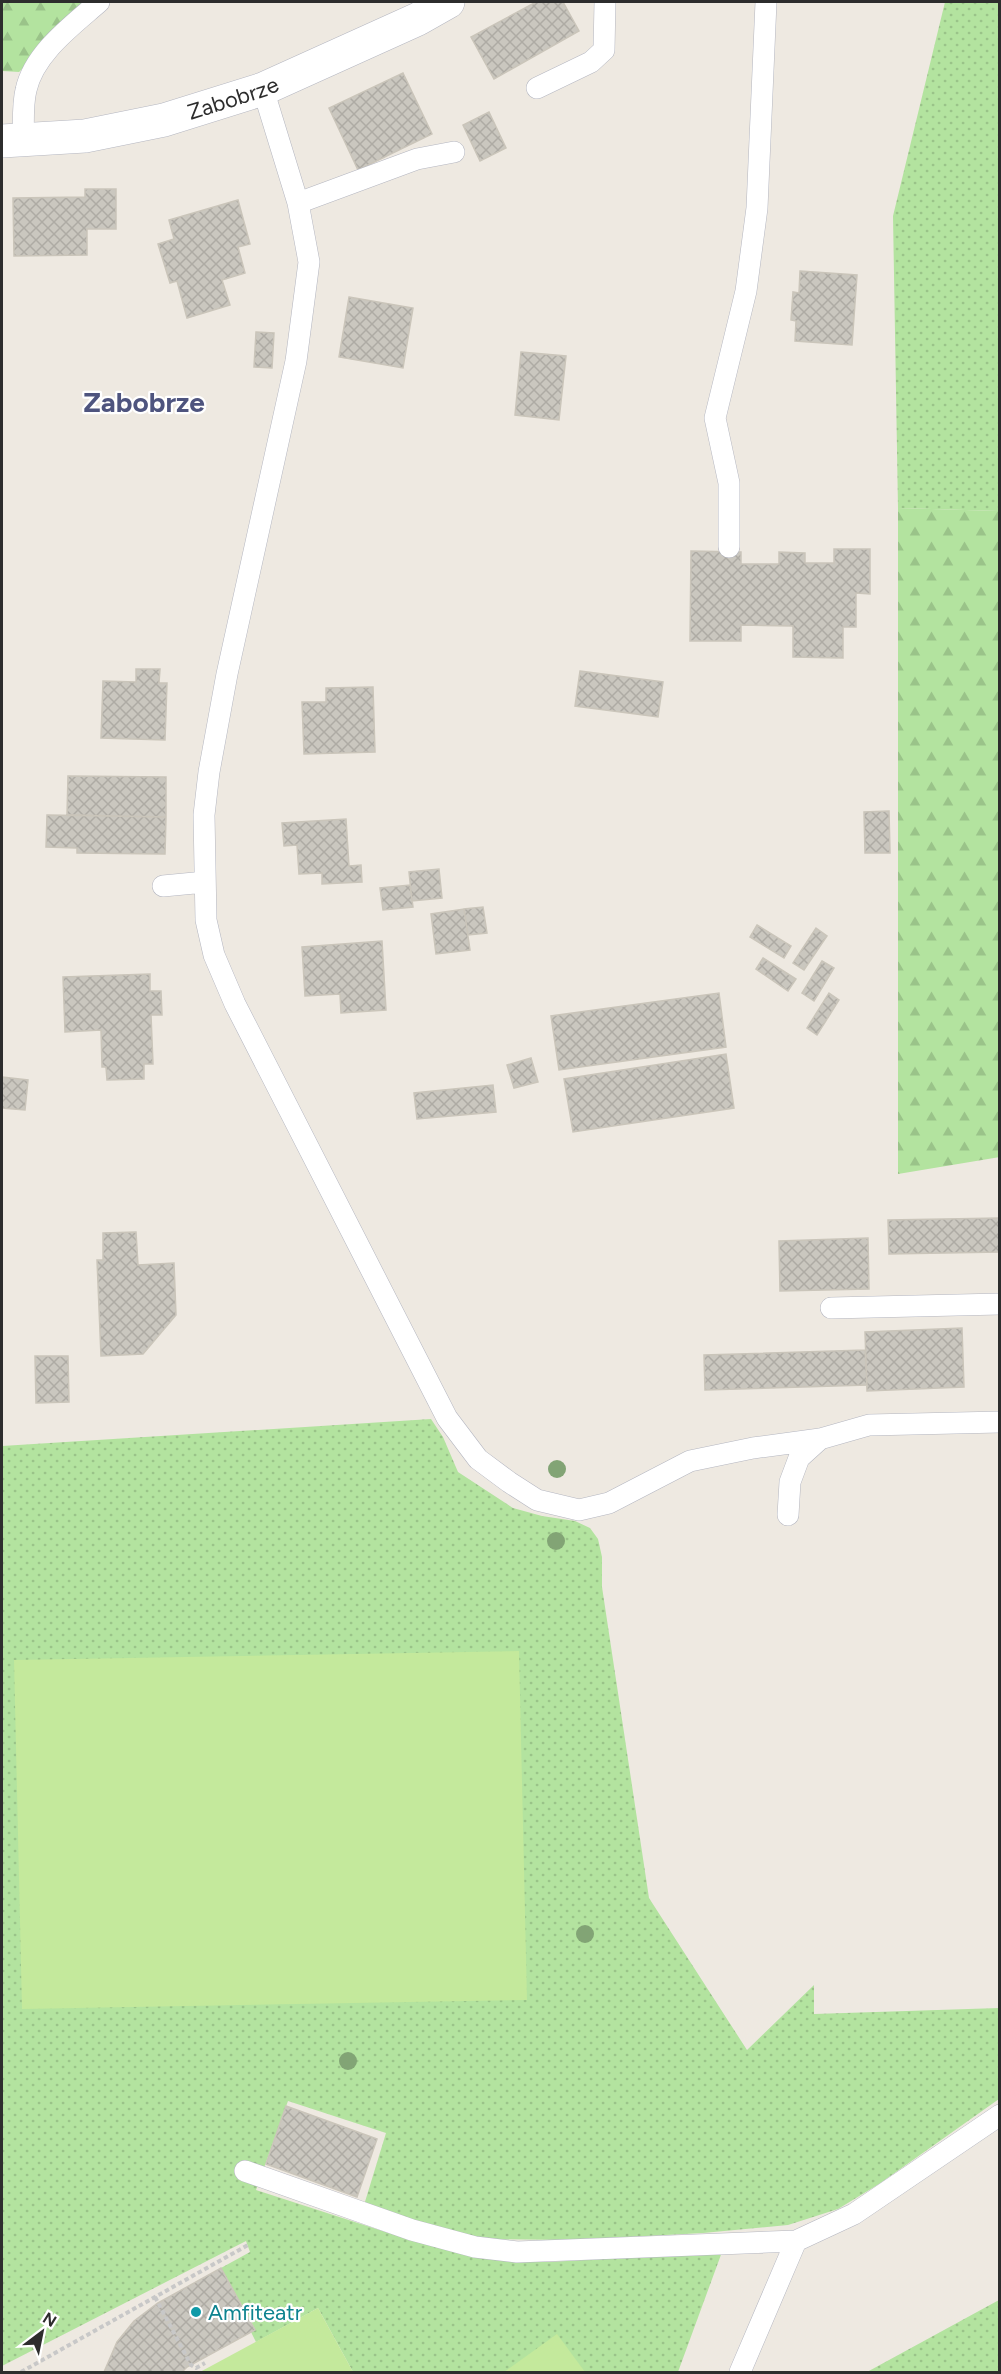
<svg xmlns="http://www.w3.org/2000/svg" width="1001" height="2374" font-family="Figtree,sans-serif">
<defs>
<pattern id="grass-dots" width="8" height="8" patternUnits="userSpaceOnUse" patternTransform="scale(1.5)"><rect width="8" height="8" fill="#b3e39f"/><path d="M2 2h.1M6 6h.1" fill="none" stroke="#9ac389" stroke-width="1.8" stroke-linecap="round"/></pattern>
<pattern id="forest-firs" width="22" height="20" patternUnits="userSpaceOnUse" patternTransform="scale(1.5)"><rect width="22" height="20" fill="#b3e39f"/><path d="M5 1l3.5 6h-7zM16 11l3.5 6h-7z" fill="#9ac389"/></pattern>
<pattern id="building-cross-hatch" width="8" height="8" patternUnits="userSpaceOnUse" patternTransform="scale(1.5)"><rect width="8" height="8" fill="#cac7bf"/><path d="M0 0l8 8M0 8l8-8" fill="none" stroke="#aeaba4"/></pattern>
</defs>
<rect width="100%" height="100%" fill="#eee9e1"/>
<path fill="url(#grass-dots)" d="M 945,2 L 999,2 L 999,511 L 898,508 L 893,216 Z
M 431,1419 L 443,1437 L 458,1472 L 513,1508 L 542,1516 L 575,1521 L 590,1528 L 598,1539 L 602,1557 L 602,1587 L 649,1898 L 747,2050 L 814,1985 L 814,2014 L 999,2008 L 999,2099 L 879,2184 L 838,2209 L 788,2225 L 703,2233 L 571,2240 L 471,2239 L 364,2205 L 386,2133 L 288,2101 L 256,2190 L 398,2236 L 473,2255 L 549,2262 L 722,2252 L 678,2372 L 353,2372 L 318,2308 L 256,2342 L 251,2332 L 255,2329 L 221,2268 L 250,2252 L 246,2241 L 2,2366 L 2,1446 Z
M 999,2300 L 999,2372 L 867,2372 Z"/>
<path fill="url(#forest-firs)" d="M 2,2 L 91,2 L 19,72 L 2,71 Z
M 898,508 L 999,511 L 1000,1157 L 898,1174 Z"/>
<path fill="#c4e99c" d="M 519,1651 L 527,2000 L 22,2009 L 14,1660 Z
M 318,2308 L 353,2372 L 200,2372 Z
M 557,2334 L 585,2372 L 504,2372 Z"/>
<path fill="url(#building-cross-hatch)" stroke="#cac5ba" stroke-width="1.5" d="M 536,2 L 563,2 L 579,31 L 494,79 L 471,37 Z
M 403,73 L 432,134 L 358,170 L 329,108 Z
M 489,112 L 506,148 L 480,161 L 463,125 Z
M 85,189 L 116,189 L 116,229 L 87,229 L 87,255 L 14,256 L 13,198 L 85,197 Z
M 238,200 L 250,244 L 238,247 L 245,273 L 222,280 L 230,305 L 187,318 L 177,281 L 170,283 L 158,244 L 174,239 L 169,220 Z
M 800,271 L 857,275 L 852,345 L 795,341 L 796,321 L 791,320 L 793,292 L 799,293 Z
M 349,297 L 413,308 L 403,368 L 339,357 Z
M 256,332 L 274,333 L 272,368 L 254,367 Z
M 521,352 L 566,356 L 559,420 L 515,415 Z
M 834,549 L 870,549 L 870,594 L 856,593 L 856,627 L 843,627 L 843,658 L 793,657 L 793,626 L 741,625 L 741,641 L 690,641 L 691,551 L 741,552 L 741,564 L 779,564 L 779,552 L 805,553 L 805,563 L 834,563 Z
M 136,669 L 160,669 L 159,683 L 167,683 L 165,740 L 101,738 L 103,681 L 136,682 Z
M 580,671 L 663,682 L 658,717 L 575,706 Z
M 373,687 L 375,752 L 304,754 L 302,702 L 326,702 L 326,688 Z
M 68,776 L 166,777 L 166,817 L 67,815 Z
M 889,811 L 890,853 L 865,853 L 864,812 Z
M 47,815 L 166,817 L 165,854 L 77,853 L 77,848 L 46,847 Z
M 346,819 L 349,866 L 361,865 L 362,882 L 322,884 L 322,873 L 299,874 L 297,845 L 284,846 L 282,823 Z
M 439,869 L 442,898 L 412,901 L 409,872 Z
M 410,885 L 413,907 L 383,910 L 380,888 Z
M 483,907 L 487,933 L 468,935 L 464,909 Z
M 464,909 L 470,950 L 436,954 L 431,914 Z
M 757,925 L 791,946 L 784,958 L 750,937 Z
M 816,928 L 827,936 L 804,970 L 793,963 Z
M 382,941 L 386,1010 L 341,1013 L 340,994 L 305,996 L 302,947 Z
M 763,958 L 796,979 L 788,991 L 756,969 Z
M 822,961 L 834,968 L 814,1001 L 802,993 Z
M 150,974 L 150,991 L 161,991 L 162,1015 L 151,1015 L 153,1064 L 144,1064 L 144,1079 L 107,1080 L 106,1067 L 102,1067 L 101,1030 L 65,1032 L 63,977 Z
M 719,993 L 726,1047 L 559,1070 L 551,1016 Z
M 829,993 L 839,1000 L 817,1035 L 807,1028 Z
M 726,1054 L 734,1108 L 573,1132 L 564,1079 Z
M 531,1058 L 538,1082 L 514,1088 L 507,1065 Z
M 2,1077 L 28,1080 L 25,1110 L 2,1108 Z
M 493,1085 L 496,1112 L 417,1119 L 414,1093 Z
M 1000,1218 L 1000,1252 L 889,1254 L 888,1220 Z
M 136,1232 L 138,1265 L 174,1263 L 176,1315 L 143,1354 L 101,1356 L 97,1260 L 103,1260 L 103,1233 Z
M 868,1238 L 869,1289 L 780,1291 L 779,1241 Z
M 962,1328 L 964,1387 L 867,1391 L 865,1332 Z
M 865,1350 L 867,1385 L 705,1390 L 704,1355 Z
M 35,1356 L 68,1356 L 69,1402 L 36,1403 Z
M 286,2106 L 377,2139 L 357,2197 L 266,2164 Z
M 221,2268 L 255,2330 L 187,2367 L 182,2372 L 104,2372 L 117,2342 L 134,2321 L 158,2303 Z"/>
<g fill="none" stroke-linecap="round" stroke-linejoin="round">
<defs>
<path id="lane" d="M 537,88 L 591,62 L 604,50 L 605,2
M 263,89 L 298,203 L 309,262 L 296,361 L 227,674 L 209,772 L 204,815 L 206,920 L 214,955 L 235,1004 L 447,1418 L 478,1459 L 509,1482 L 537,1500 L 579,1510 L 609,1503 L 690,1461 L 753,1448 L 820,1439 L 869,1425 L 1000,1422
M 23,141 C 24,125 22,106 26,90 C 34,53 73,25 99,2
M 298,203 L 417,159 L 454,152
M 729,547 L 729,483 L 715,418 L 746,291 L 757,208 L 766,2
M 163,886 L 205,882
M 831,1308 L 1000,1304
M 788,1515 L 790,1482 L 799,1458 L 820,1439
M 245,2171 L 412,2230 L 475,2247 L 517,2252 L 796,2241 L 854,2214 L 1000,2115
M 740,2372 L 796,2241"/>
<g id="street">
<path id="s1" d="M 2,141 L 85,136 L 164,120 L 263,89 L 418,19 L 448,2"/>
</g>
</defs>
<use href="#lane" stroke="#b4b6c0" stroke-width="22"/>
<use href="#street" stroke="#b4b6c0" stroke-width="34"/>
<path stroke="#c8c8c8" stroke-width="4" stroke-dasharray="4.5 3" stroke-linecap="butt" d="M 155,2297 L 191,2365 L 196,2368 L 205,2363
M 21,2372 L 248,2245"/>
<use href="#lane" stroke="#fff" stroke-width="21"/>
<use href="#street" stroke="#fff" stroke-width="33"/>
</g>
<g fill="#82a475">
<circle cx="557" cy="1469" r="9"/>
<circle cx="556" cy="1541" r="9"/>
<circle cx="585" cy="1934" r="9"/>
<circle cx="348" cy="2061" r="9"/>
</g>
<circle fill="#0f9aa8" stroke="#fff" stroke-width="2" cx="196" cy="2312" r="6"/>
<g text-anchor="middle" stroke-width="4.5" stroke-linejoin="round" paint-order="stroke">
<g font-size="22" fill="#2d2d2d" stroke="#fff">
<text dy="8" stroke="none"><textPath href="#s1" startOffset="236">Zabobrze</textPath></text>
</g>
<g font-size="22" fill="#0d838f" stroke="#fff" text-anchor="start">
<text x="208" y="2320">Amfiteatr</text>
</g>
<g font-size="28" font-weight="bold" fill="#4e547e" stroke="#fff">
<text x="144" y="412">Zabobrze</text>
</g>
</g>
<rect width="1001" height="2374" fill="none" stroke="#2d2d2d" stroke-width="6"/>
<g transform="translate(42 2332) rotate(32)" stroke="#ffffff" stroke-width="4.5" paint-order="stroke">
<path d="M0-4.5L10 22L0 15L-10 22Z" fill="#2d2d2d"/>
<text y="-9" font-size="16" font-weight="bold" text-anchor="middle" fill="#2d2d2d">N</text>
</g>
</svg>
